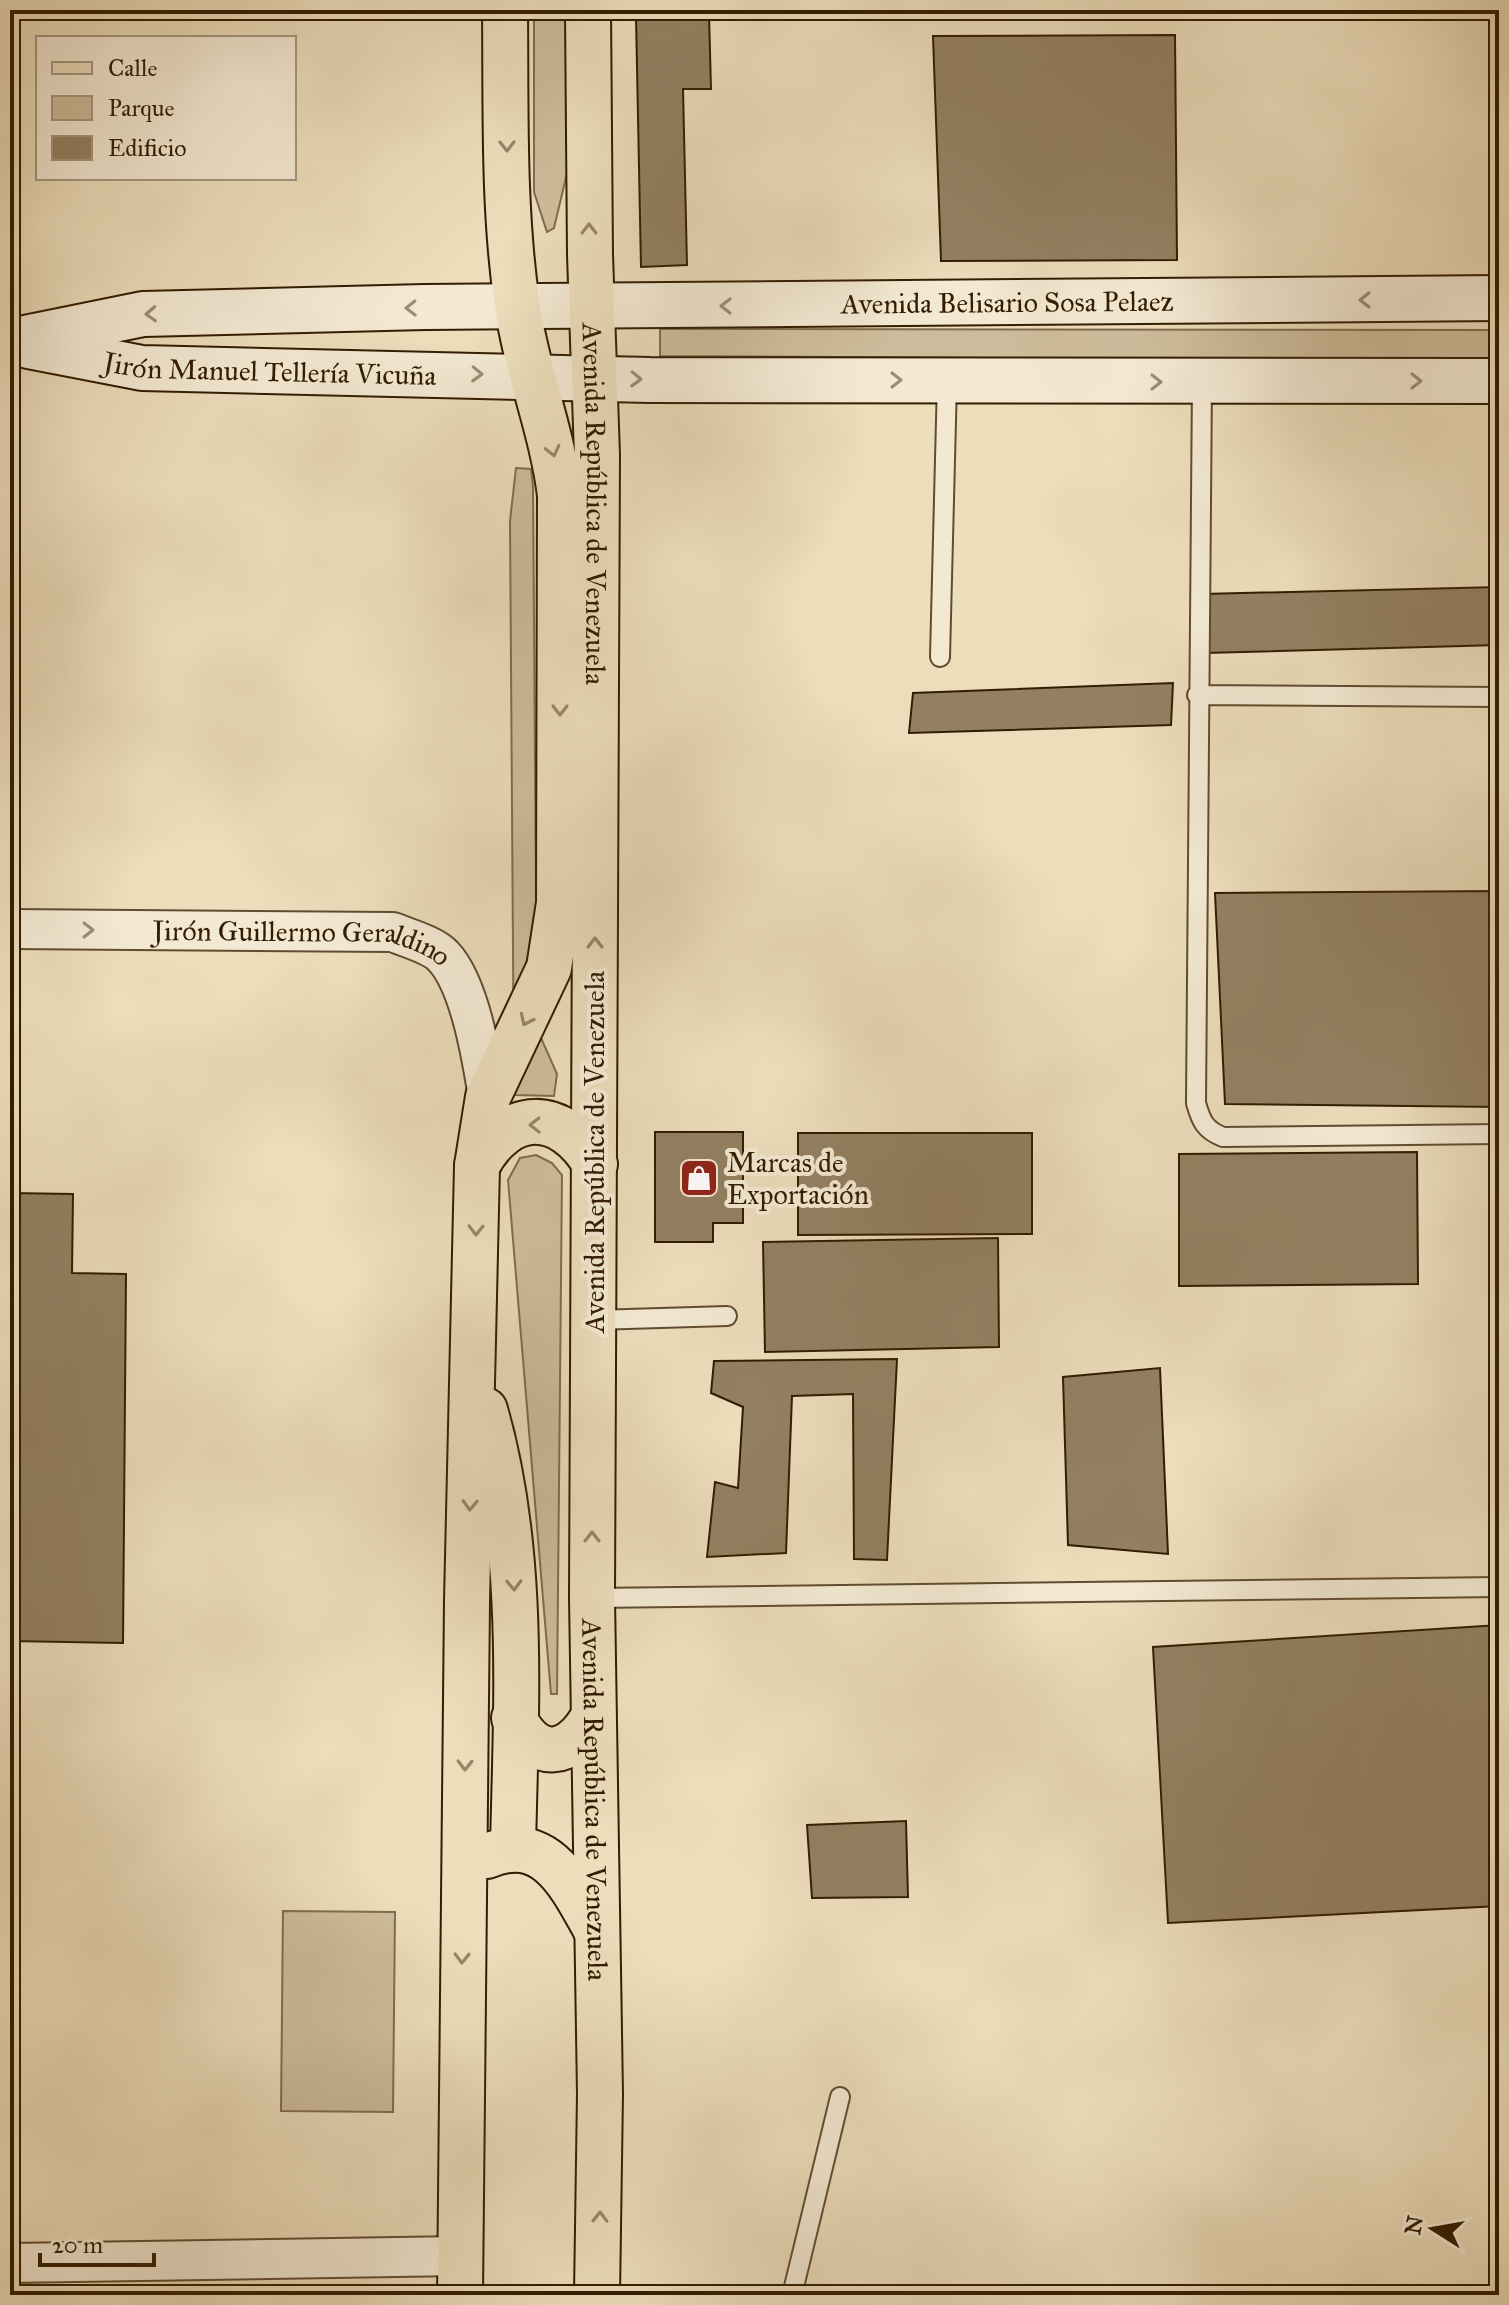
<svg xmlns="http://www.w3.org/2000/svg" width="1509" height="2305" font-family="'IM FELL Great Primer',serif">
<rect width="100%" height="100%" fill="#ecddbb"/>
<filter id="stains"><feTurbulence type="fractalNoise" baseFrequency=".0025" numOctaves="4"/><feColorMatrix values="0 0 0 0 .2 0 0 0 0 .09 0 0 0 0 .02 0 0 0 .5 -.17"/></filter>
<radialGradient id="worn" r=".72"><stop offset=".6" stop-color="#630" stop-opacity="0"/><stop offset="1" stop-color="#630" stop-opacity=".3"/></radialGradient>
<path fill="#cdbc9b" stroke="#806c4e" stroke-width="2" d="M 534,10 L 567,10 L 568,169 L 554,228 L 547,232 L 534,192 Z
M 660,329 L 1499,330 L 1499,361 L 660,356 Z
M 516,468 L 531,469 L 533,486 L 537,1029 L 557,1074 L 554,1096 L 514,1095 L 510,521 Z
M 536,1155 L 552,1163 L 562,1175 L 557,1694 L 551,1694 L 508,1180 L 520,1158 Z
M 283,1911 L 395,1912 L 393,2112 L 281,2111 Z"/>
<path fill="#938062" stroke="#331c01" stroke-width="2" d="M 10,10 L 15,241 L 10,241 Z
M 749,10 L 1246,10 L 1246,13 L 749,13 Z
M 709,14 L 711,89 L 683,89 L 687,265 L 641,267 L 636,16 Z
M 1175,35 L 1177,260 L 941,261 L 933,36 Z
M 1499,587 L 1499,645 L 1205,653 L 1203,594 Z
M 1173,683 L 1171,725 L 909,733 L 913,693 Z
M 1499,891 L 1499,1107 L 1225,1104 L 1215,893 Z
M 655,1132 L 743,1132 L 743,1223 L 713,1223 L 713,1242 L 655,1242 Z
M 798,1133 L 1032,1133 L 1032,1234 L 798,1235 Z
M 1417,1152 L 1418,1284 L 1179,1286 L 1179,1154 Z
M 10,1193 L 73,1194 L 72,1273 L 126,1274 L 123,1643 L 10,1641 Z
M 998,1238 L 999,1347 L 765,1352 L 763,1242 Z
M 897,1359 L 887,1560 L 854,1559 L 853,1394 L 792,1396 L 786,1553 L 707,1557 L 715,1482 L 738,1488 L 743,1407 L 711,1393 L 714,1361 Z
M 1160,1368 L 1168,1554 L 1068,1545 L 1063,1377 Z
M 1499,1625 L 1499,1906 L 1168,1923 L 1153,1647 Z
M 906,1821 L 908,1897 L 812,1898 L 807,1825 Z"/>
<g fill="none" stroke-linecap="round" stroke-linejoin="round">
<defs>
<path id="lane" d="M 1202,382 L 1196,1103 C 1201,1121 1205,1130 1223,1137 L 1499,1134
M 940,657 L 947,381
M 1197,695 L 1499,697
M 594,1320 L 727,1316
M 592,1598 L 1499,1587
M 792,2295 L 840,2097"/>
<g id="street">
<path id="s1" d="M 10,929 L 393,932 C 407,938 433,945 443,956 C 470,984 482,1059 488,1097"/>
<path d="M 10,2263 L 460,2256"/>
</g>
<g id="secondary">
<path id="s2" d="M 10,341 L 143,314 L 425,307 L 1499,298"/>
<path id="s3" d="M 28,346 L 142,368 L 650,380 L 1499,381"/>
</g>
<g id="primary">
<path id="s4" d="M 588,10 L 590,255 L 597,455 L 592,1598 L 600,2094 L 597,2295"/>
<path d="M 477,1166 C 508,1107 562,1108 595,1164"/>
<path d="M 485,1410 C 526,1552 516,1702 513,1848"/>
<path d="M 514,1718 C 536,1763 571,1757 593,1717"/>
<path d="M 487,1856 C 546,1831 571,1885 595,1928"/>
<path d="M 460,2295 L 467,1601 L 477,1166 L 488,1097 L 549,968 L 559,903 L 560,495 C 552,430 526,369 517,304 C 503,207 506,108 505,10"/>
</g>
</defs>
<use href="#lane" stroke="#614c30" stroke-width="22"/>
<use href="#street" stroke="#614c30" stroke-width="42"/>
<use href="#secondary" stroke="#331c01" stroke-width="48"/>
<use href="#primary" stroke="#331c01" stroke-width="48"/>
<use href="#lane" stroke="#f3e9d3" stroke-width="18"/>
<use href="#street" stroke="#f3e9d3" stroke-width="38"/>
<use href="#secondary" stroke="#f3e9d3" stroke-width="44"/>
<use href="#primary" stroke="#ecddbb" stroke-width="44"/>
</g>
<defs><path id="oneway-chevron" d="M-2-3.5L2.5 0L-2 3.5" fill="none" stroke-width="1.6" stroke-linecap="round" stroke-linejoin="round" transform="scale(2)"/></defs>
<g stroke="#998667">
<use href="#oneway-chevron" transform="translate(507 146) rotate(89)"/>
<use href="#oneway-chevron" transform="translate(589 229) rotate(-90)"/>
<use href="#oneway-chevron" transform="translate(553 451) rotate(76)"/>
<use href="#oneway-chevron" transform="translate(560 710) rotate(90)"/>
<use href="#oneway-chevron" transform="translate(595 943) rotate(-90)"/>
<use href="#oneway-chevron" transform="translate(526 1020) rotate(116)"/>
<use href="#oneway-chevron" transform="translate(535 1125) rotate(179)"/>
<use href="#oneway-chevron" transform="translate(476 1230) rotate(91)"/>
<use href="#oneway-chevron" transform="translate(470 1505) rotate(92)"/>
<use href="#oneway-chevron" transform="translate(592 1537) rotate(-90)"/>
<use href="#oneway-chevron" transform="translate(514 1585) rotate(88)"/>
<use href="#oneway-chevron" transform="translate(465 1765) rotate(91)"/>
<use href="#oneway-chevron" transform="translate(462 1958) rotate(91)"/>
<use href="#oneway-chevron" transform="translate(600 2217) rotate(-89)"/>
</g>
<g stroke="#9d8d74">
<use href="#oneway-chevron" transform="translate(1365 300) rotate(179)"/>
<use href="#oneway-chevron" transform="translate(726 306) rotate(180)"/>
<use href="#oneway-chevron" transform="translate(411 308) rotate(179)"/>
<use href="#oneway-chevron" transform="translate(151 314) rotate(177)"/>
<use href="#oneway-chevron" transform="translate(477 374) rotate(2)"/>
<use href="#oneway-chevron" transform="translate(636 379) rotate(2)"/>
<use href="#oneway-chevron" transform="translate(896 380)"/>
<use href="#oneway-chevron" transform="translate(1416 381)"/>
<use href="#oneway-chevron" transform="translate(1156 382)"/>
<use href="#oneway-chevron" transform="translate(88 930)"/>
</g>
<defs>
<symbol id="shop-square" viewBox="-11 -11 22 22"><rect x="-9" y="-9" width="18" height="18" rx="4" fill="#8f2418" stroke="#f3e9d3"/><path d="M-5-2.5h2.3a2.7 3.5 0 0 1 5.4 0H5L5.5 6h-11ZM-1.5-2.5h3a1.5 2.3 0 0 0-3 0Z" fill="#fff"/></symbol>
</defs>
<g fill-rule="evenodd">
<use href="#shop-square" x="677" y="1156" width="44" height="44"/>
</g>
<g text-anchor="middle" stroke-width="8" stroke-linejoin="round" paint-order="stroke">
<g font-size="28" fill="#331c01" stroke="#f3e9d3">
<text dy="10" stroke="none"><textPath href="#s2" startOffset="1000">Avenida Belisario Sosa Pelaez</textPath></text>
<text dy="10" stroke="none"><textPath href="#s3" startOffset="244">Jirón Manuel Tellería Vicuña</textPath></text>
<text dy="10" stroke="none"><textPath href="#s4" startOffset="494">Avenida República de Venezuela</textPath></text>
<text dy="10" stroke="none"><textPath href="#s1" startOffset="294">Jirón Guillermo Geraldino</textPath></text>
<text transform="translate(594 1152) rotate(-90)" y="10">Avenida República de Venezuela</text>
<text dy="10" stroke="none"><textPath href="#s4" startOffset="1790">Avenida República de Venezuela</textPath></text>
</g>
<g font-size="28" fill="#331c01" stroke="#f3e9d3" text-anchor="start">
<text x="727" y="1172">Marcas de<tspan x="727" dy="32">Exportación</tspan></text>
</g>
</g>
<rect width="1509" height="2305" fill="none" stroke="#ecddbb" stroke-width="40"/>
<rect x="12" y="12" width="1485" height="2281" fill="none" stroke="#331c01" stroke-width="4"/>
<rect x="20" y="20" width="1469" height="2265" fill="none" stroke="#331c01" stroke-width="2"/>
<rect x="36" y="36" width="260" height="144" fill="#f3e9d3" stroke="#a6977f" stroke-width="2"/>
<rect x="52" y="62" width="40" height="12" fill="#ecddbb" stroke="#a6977f" stroke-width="2"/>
<text x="108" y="76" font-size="24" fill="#331c01">Calle</text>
<rect x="52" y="96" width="40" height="24" fill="#cdbc9b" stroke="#a6977f" stroke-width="2"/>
<text x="108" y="116" font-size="24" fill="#331c01">Parque</text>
<rect x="52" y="136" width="40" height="24" fill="#938062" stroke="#a6977f" stroke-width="2"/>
<text x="108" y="156" font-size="24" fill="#331c01">Edificio</text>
<g transform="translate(1433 2229) rotate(281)" stroke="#f3e9d3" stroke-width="6" paint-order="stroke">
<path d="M0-6L14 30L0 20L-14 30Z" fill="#331c01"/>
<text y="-12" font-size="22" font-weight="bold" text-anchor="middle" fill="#331c01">N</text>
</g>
<path d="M40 2253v12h114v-12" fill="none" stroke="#331c01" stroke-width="4"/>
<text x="52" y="2253" font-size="24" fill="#331c01" stroke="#f3e9d3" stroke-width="6" paint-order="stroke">20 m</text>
<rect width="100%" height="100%" filter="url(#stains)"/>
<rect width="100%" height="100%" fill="url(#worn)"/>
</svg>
